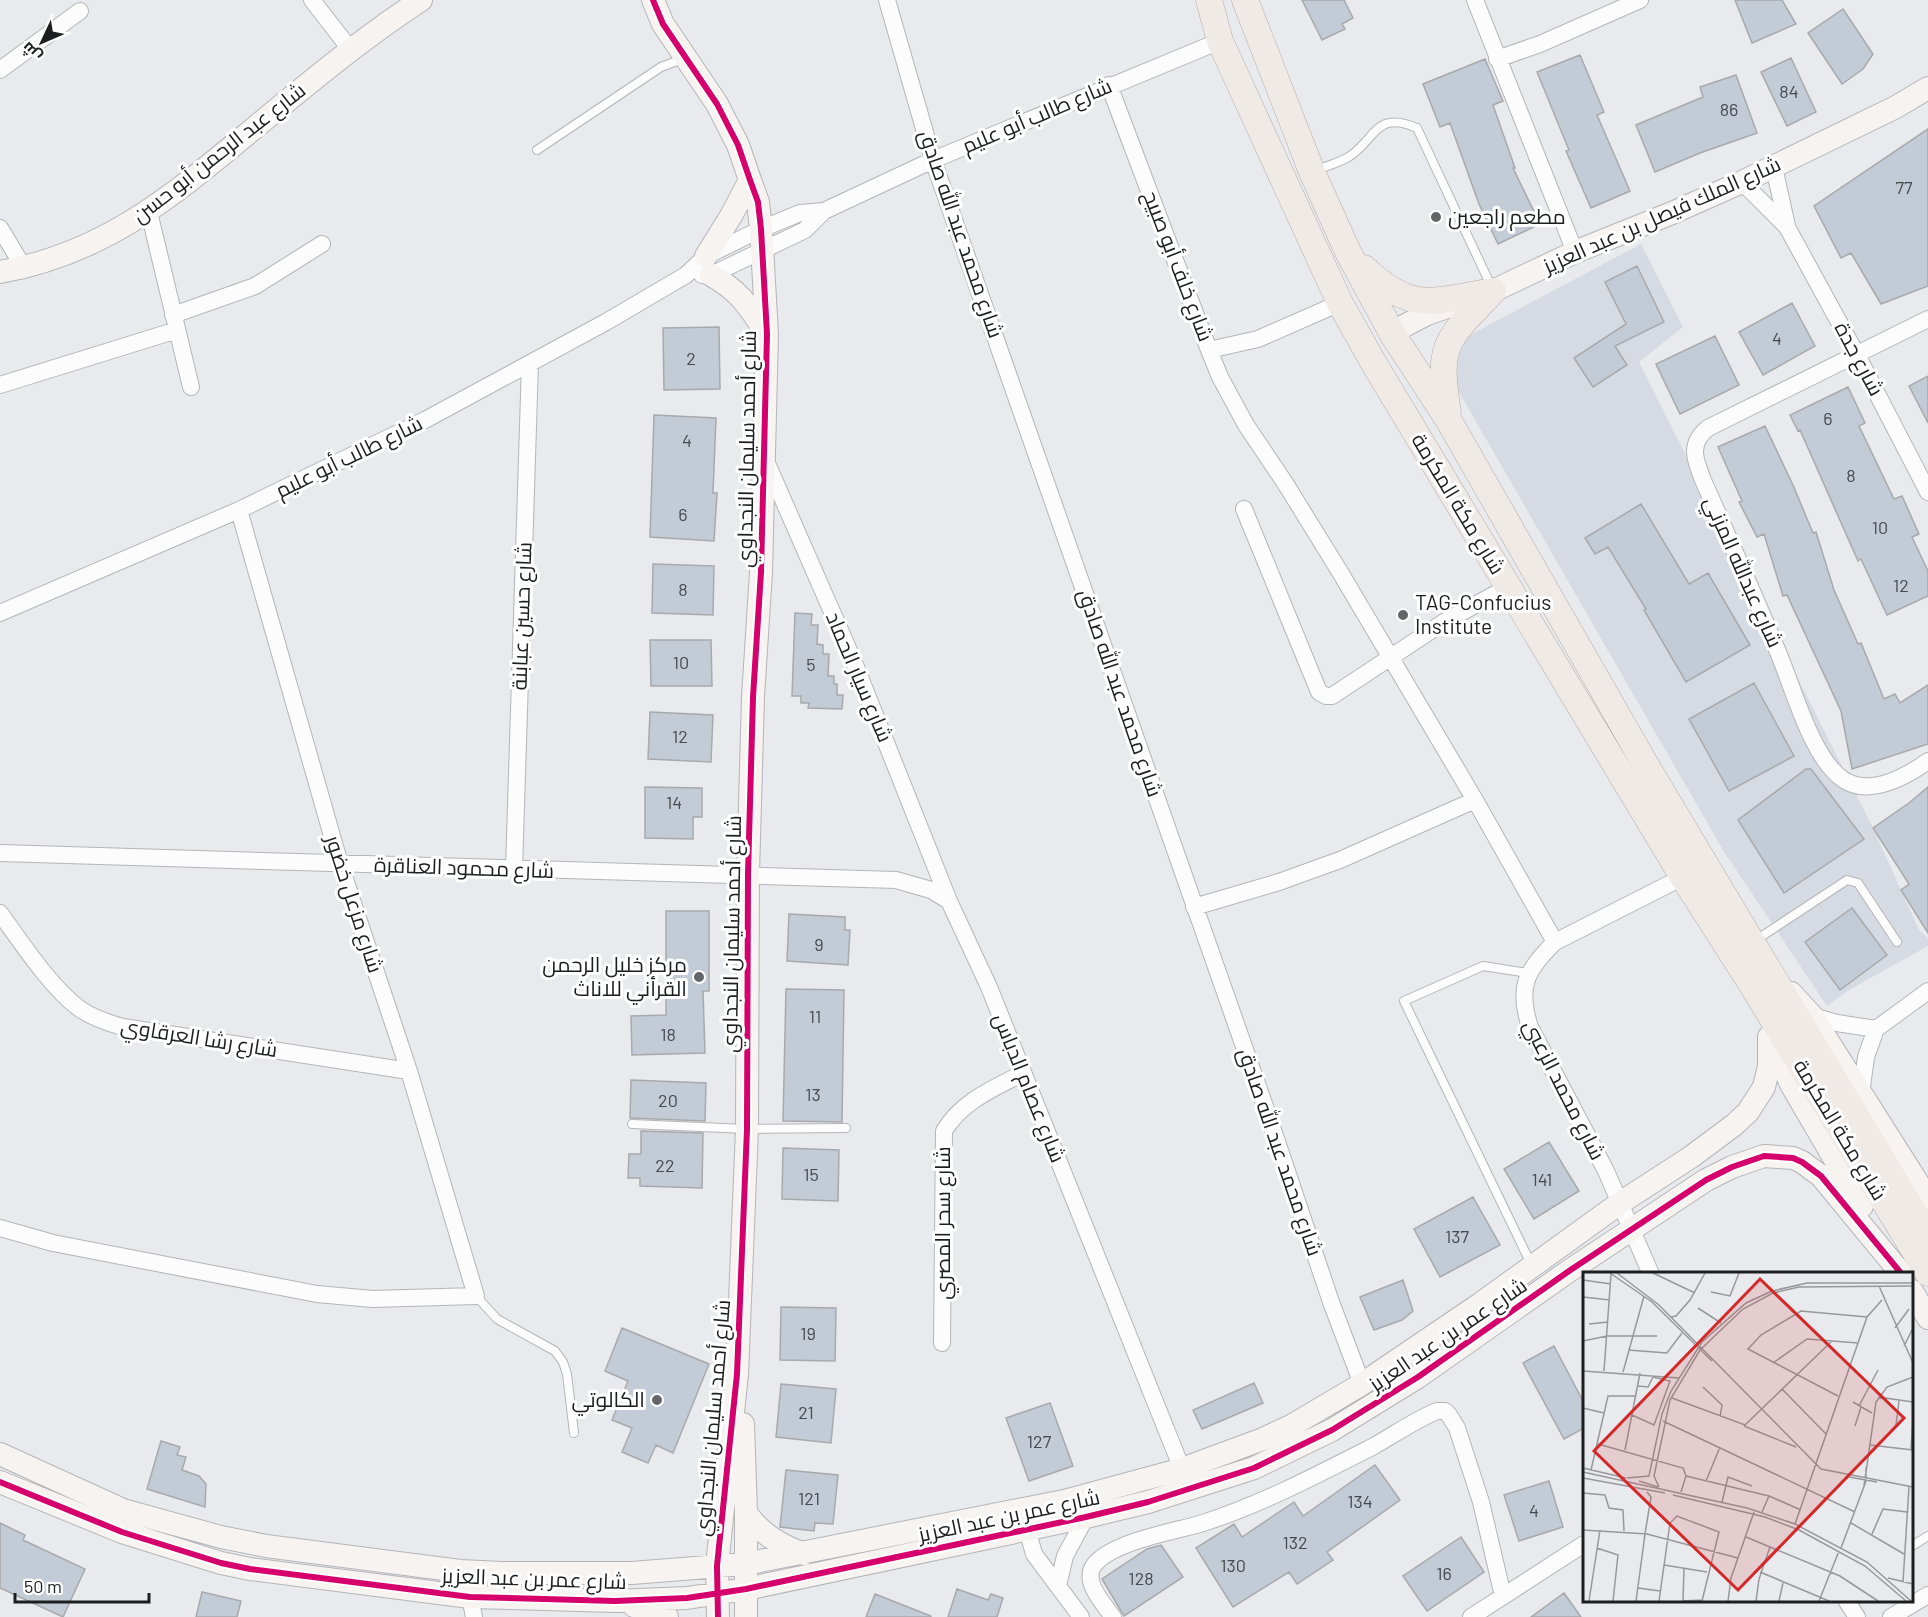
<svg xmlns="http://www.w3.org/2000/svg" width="1928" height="1617" font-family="Barlow,Cairo,sans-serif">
<rect width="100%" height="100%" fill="#e8eaed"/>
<path fill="#d6dbe3" d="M 1641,244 L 1683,327 L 1639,362 L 1873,828 L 1919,930 L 1928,938 L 1928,946 L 1849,990 L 1827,1006 L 1723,850 L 1452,380 L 1457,342 Z"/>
<path fill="#c2cbd6" stroke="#a8a9ac" stroke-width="1.5" d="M 1302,0 L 1344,0 L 1353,18 L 1342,24 L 1345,29 L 1322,40 Z
M 1735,0 L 1782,0 L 1796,24 L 1752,43 Z
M 1843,9 L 1873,54 L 1863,69 L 1842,84 L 1808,33 Z
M 1580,55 L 1604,112 L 1597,115 L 1630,191 L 1591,208 L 1566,151 L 1569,150 L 1537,72 Z
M 1791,58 L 1816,112 L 1787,126 L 1761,72 Z
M 1485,59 L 1503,101 L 1493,105 L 1515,168 L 1513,168 L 1540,224 L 1498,244 L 1479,204 L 1450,123 L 1440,127 L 1423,84 Z
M 1736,75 L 1757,133 L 1700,153 L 1655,172 L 1636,125 L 1703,97 L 1700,87 Z
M 1928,129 L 1928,286 L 1881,304 L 1851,253 L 1841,258 L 1814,206 Z
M 1637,266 L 1664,322 L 1615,346 L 1627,365 L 1593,387 L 1574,358 L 1626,324 L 1605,282 Z
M 1792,303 L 1815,346 L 1763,375 L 1739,332 Z
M 719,327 L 720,389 L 664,390 L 663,328 Z
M 1715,336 L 1739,385 L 1680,414 L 1656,364 Z
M 1928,376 L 1928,423 L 1909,386 Z
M 1848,387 L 1865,423 L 1859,426 L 1894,499 L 1902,496 L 1919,534 L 1912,537 L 1928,571 L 1928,596 L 1887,615 L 1861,559 L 1858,561 L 1800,430 L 1798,431 L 1790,415 Z
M 654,415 L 716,418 L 713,493 L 717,493 L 714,541 L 650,537 Z
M 1765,426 L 1793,485 L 1813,533 L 1816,532 L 1834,590 L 1858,644 L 1861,643 L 1884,699 L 1895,694 L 1900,703 L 1928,685 L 1928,744 L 1852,769 L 1841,711 L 1787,595 L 1783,596 L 1764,534 L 1757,537 L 1739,502 L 1742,501 L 1718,447 Z
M 1641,504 L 1689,584 L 1708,573 L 1750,645 L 1686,682 L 1644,610 L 1646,609 L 1608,547 L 1595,554 L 1585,538 Z
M 653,564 L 714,566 L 713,615 L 652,613 Z
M 795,613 L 812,614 L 811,625 L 818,625 L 817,644 L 823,645 L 823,654 L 829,654 L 828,676 L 834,676 L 834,684 L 837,684 L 837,695 L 843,695 L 842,709 L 808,708 L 809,703 L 801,703 L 801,696 L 792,696 Z
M 650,640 L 711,640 L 712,686 L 651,686 Z
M 1754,683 L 1794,756 L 1729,791 L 1689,719 Z
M 650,712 L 713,715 L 711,762 L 648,759 Z
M 1806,769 L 1811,769 L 1864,839 L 1784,893 L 1738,820 Z
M 645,787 L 702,788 L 702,817 L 693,817 L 693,839 L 645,838 Z
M 1928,787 L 1928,933 L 1901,890 L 1909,884 L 1873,828 L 1909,803 Z
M 1852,908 L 1887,955 L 1840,990 L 1805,942 Z
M 666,911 L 709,911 L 709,991 L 703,991 L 705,1053 L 632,1055 L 631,1016 L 666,1015 Z
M 789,914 L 845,917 L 845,930 L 850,930 L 848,965 L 787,961 Z
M 786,989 L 844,990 L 842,1122 L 783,1121 Z
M 631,1080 L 706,1083 L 705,1121 L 630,1118 Z
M 641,1131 L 703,1133 L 702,1188 L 640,1186 L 640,1178 L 628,1178 L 629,1154 L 641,1154 Z
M 1549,1142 L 1579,1191 L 1534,1219 L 1504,1169 Z
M 783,1148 L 839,1150 L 838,1201 L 782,1199 Z
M 1473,1197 L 1500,1245 L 1440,1277 L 1414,1229 Z
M 1403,1280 L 1413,1311 L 1402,1320 L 1374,1330 L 1360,1297 Z
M 781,1307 L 836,1308 L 835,1361 L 780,1360 Z
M 622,1328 L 709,1364 L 673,1453 L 656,1445 L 648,1463 L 622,1452 L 632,1428 L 612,1420 L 628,1381 L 605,1371 Z
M 1554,1346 L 1584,1403 L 1584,1428 L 1564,1439 L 1523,1363 Z
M 1254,1383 L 1263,1403 L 1202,1429 L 1193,1410 Z
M 781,1384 L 836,1389 L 831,1443 L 776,1437 Z
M 1050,1403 L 1073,1466 L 1029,1481 L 1006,1418 Z
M 161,1441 L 180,1447 L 177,1455 L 186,1457 L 182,1470 L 199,1476 L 206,1484 L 205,1507 L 147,1489 Z
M 1375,1465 L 1400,1500 L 1327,1552 L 1333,1560 L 1297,1584 L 1289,1572 L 1233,1607 L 1196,1548 L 1234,1524 L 1242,1537 L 1294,1502 L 1303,1516 Z
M 786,1470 L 838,1475 L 833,1524 L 815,1523 L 814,1531 L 780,1527 Z
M 1549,1481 L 1563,1527 L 1519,1541 L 1504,1495 Z
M 0,1523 L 25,1535 L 23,1540 L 85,1569 L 63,1617 L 0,1588 Z
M 1461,1537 L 1484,1572 L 1427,1611 L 1403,1576 Z
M 1161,1545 L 1183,1577 L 1124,1616 L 1102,1579 L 1147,1549 Z
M 957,1589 L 988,1600 L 991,1594 L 1003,1598 L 997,1617 L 948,1617 Z
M 202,1592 L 241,1601 L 237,1617 L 196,1617 Z
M 1564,1593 L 1581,1617 L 1531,1617 Z
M 875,1594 L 931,1616 L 931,1617 L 866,1617 Z"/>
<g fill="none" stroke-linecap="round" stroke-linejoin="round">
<defs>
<path id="lane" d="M 537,150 L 661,67 L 685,58
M 1314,171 C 1325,166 1340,163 1350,156 C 1376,139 1375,110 1417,128 L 1492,288
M 1753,942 L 1847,880 L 1858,883 L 1897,942
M 1528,973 L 1483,966 L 1404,1001 L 1532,1266
M 632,1124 L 747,1129 L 846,1128
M 476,1296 L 497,1319 L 555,1351 L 563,1362 L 567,1374 L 574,1433
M 1912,1546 L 1928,1536"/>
<path id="street" d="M 312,0 L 350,49
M 887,0 L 933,160 L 1268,1115 L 1331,1302 L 1362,1384
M 1475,0 L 1575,252
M 1497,59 L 1540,44 L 1640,0
M 0,70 L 80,11
M 1109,85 L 1209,350 L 1258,339 L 1340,303
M 1774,167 L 1787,226
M 1742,182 L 1787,227 L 1857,355 L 1928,492
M 149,212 L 191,387
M 0,228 L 24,268
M 702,275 L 711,275 L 805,230 L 824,211
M 173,315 L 255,286 L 322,244
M 1928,319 L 1708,428 C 1688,444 1695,460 1703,480 C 1728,537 1754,594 1778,652 C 1793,687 1812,760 1844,780 C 1870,797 1907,776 1928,761
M 1209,350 L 1220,377 L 1246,425 L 1285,483 L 1340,572 L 1475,800 L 1555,942
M 0,385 L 177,330
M 766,461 L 854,662 L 949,901
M 1244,509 L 1319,692 L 1326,696 L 1332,696 L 1444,622 L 1508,587
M 0,613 L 239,510 L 425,420 L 606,322 L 686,275 L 706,256 L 761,229 L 800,213 L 824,211 L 933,160 L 1220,41
M 0,853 L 896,880 L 931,890 L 949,901 L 989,987 L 1182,1469
M 514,869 L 530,363
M 1194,907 L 1279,882 L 1340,860 L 1475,800
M 0,913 C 21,942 51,988 80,1009 C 93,1018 108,1023 123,1027 L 409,1071
M 1812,1016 L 1837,1023 L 1876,1029
M 1861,1094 L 1866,1057 L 1876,1029 L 1928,991
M 0,1228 L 53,1243 L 317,1294 L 373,1299 L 476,1296 L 409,1071 L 340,864 L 239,510
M 1651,1274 L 1606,1171 L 1530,1027 C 1517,987 1526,970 1555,942 L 1683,877
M 942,1343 L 944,1131 C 962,1101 993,1089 1023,1073
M 1027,1529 L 1034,1554 L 1081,1617
M 1058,1586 L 1065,1556 L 1086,1517
M 470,1597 L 474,1617
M 1846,1600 L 1857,1617
M 1113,1617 C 1104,1604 1082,1582 1094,1565 C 1113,1541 1174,1532 1203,1523 C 1262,1504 1319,1474 1374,1446 C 1395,1434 1415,1420 1437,1411 L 1445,1411 L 1449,1415 L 1457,1428 L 1481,1502 L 1503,1596
M 1471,1617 L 1584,1544
M 1891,1617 L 1928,1595"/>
<path id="secondary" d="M 653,0 L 663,24 L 717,104 L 738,145 L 750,180 L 758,202 L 761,229 L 767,334 L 761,572 L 753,697 L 748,874 L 747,1129 L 737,1374 L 717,1566 L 718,1617
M 706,256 L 731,216 L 750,180
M 0,272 C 108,253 177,192 258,125 C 311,81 363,38 421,0
M 711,275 C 741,292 749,307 767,334
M 1393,335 L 1404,326 L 1427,314 L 1493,291 L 1575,252 L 1672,213 L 1742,182 L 1896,107 L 1928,88
M 1791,993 L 1812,1016 L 1928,1199
M 1771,1041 L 1792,1086 L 1862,1206
M 1912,1291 L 1928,1318
M 743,1424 L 746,1513 L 746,1617
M 0,1454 L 123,1510 L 221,1537 L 266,1546 L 460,1571 L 502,1573 L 632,1573 L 745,1564 L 1064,1501 L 1182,1469 L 1263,1439 L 1291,1426 L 1362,1384 L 1480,1304 L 1620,1203 L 1691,1157 L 1734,1125 L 1748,1112 L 1764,1087 L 1769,1066 L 1769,1037
M 0,1482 L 122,1532 L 221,1563 L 250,1569 L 470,1597 L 615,1601 L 687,1598 L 746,1589 L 1086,1517 L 1148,1502 L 1254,1468 L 1332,1430 L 1418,1377 L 1569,1271 L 1706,1180 L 1732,1167 L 1764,1156 L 1793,1158 L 1802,1162 L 1821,1176 L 1900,1272
M 746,1513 C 761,1534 780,1545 804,1554
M 634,1606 L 667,1617"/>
<path id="primary" d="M 1209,0 L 1220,41 L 1340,303 L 1373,362 L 1683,877 L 1752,985 L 1928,1273
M 1245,0 L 1312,172 L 1349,254 L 1393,335 L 1449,421 L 1647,767 L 1928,1236
M 1364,268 C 1412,314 1433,301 1493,291
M 1448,412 C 1436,342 1448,339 1493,291"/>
</defs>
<use href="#lane" stroke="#b4b5b8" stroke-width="10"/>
<use href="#street" stroke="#b4b5b8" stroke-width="18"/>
<use href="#secondary" stroke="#b4b5b8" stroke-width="24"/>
<use href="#primary" stroke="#b6aba6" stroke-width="27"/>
<use href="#lane" stroke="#fcfcfc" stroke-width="8"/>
<use href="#street" stroke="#fcfcfc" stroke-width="16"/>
<use href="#secondary" stroke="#f6f3f1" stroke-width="22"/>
<use href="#primary" stroke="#f0eae6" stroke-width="26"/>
<defs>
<path id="cycleway" d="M 653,0 L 663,24 L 717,104 L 738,145 L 750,180 L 758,202 L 761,229 L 767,334 L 761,572 L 753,697 L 748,874 L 747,1129 L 737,1374 L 717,1566 L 718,1617
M 0,1482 L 122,1532 L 221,1563 L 250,1569 L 470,1597 L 615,1601 L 687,1598 L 746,1589 L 1086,1517 L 1148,1502 L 1254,1468 L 1332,1430 L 1418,1377 L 1569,1271 L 1706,1180 L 1732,1167 L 1764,1156 L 1793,1158 L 1802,1162 L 1821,1176 L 1900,1272"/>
</defs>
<use href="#cycleway" stroke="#fff" stroke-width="10"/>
<use href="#cycleway" stroke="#d6006c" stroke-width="6"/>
</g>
<g fill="#646568" stroke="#fff" stroke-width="2">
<circle cx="1436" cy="217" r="6"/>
<circle cx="1403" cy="615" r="6"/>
<circle cx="699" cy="977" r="6"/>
<circle cx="657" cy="1400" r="6"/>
</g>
<g text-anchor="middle" stroke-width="6" stroke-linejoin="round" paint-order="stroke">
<g font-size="18" fill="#46494e">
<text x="1789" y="98">84</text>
<text x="1729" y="116">86</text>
<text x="1904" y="194">77</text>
<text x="1777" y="345">4</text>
<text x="691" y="365">2</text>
<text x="1828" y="425">6</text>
<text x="687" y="447">4</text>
<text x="1851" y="482">8</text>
<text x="683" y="521">6</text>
<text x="1880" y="534">10</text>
<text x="1901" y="592">12</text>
<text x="683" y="596">8</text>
<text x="681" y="669">10</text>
<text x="811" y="671">5</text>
<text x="680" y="743">12</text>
<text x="674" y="809">14</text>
<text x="819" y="951">9</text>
<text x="815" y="1023">11</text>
<text x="668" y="1041">18</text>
<text x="813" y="1101">13</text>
<text x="668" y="1107">20</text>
<text x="665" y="1172">22</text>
<text x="811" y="1181">15</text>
<text x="1542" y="1186">141</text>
<text x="1457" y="1243">137</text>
<text x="808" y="1340">19</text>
<text x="806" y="1419">21</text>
<text x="1039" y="1448">127</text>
<text x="809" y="1505">121</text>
<text x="1360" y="1508">134</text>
<text x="1534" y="1517">4</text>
<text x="1295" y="1549">132</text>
<text x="1233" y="1572">130</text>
<text x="1444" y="1580">16</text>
<text x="1141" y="1585">128</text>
</g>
<g font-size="21" fill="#1d1e20" stroke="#fff">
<text transform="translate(1037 116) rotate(-23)" y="7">شارع طالب أبو عليم</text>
<text transform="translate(219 153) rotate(-38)" y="7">شارع عبد الرحمن أبو حسن</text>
<text transform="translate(1662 215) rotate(-24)" y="7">شارع الملك فيصل بن عبد العزيز</text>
<text transform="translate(961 234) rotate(71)" y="7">شارع محمد عبد الله صادق</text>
<text transform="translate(1178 266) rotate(69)" y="7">شارع خلف أبو صبيح</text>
<text transform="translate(1859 359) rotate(62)" y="7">شارع جدة</text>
<text transform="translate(747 449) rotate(-89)" y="7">شارع أحمد سليمان النجداوي</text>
<text transform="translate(349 457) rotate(-26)" y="7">شارع طالب أبو عليم</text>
<text transform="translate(1458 504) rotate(59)" y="7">شارع مكة المكرمة</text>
<text transform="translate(1743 572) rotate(66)" y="7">شارع عبدالله المزني</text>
<text transform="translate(522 616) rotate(-88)" y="7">شارع حسين عبابنة</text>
<text transform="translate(859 677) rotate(67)" y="7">شارع سيار الحماد</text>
<text transform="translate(1120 693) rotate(71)" y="7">شارع محمد عبد الله صادق</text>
<text transform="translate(464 868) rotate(2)" y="7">شارع محمود العناقرة</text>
<text transform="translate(354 904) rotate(72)" y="7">شارع مزعل خضور</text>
<text transform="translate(732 934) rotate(-89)" y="7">شارع أحمد سليمان النجداوي</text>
<text transform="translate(199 1038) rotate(9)" y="7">شارع رشا العرقاوي</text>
<text transform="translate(1029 1088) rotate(68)" y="7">شارع عصام الدباس</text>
<text transform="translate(1564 1090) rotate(63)" y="7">شارع محمد الزعبي</text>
<text transform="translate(1840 1130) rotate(59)" y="7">شارع مكة المكرمة</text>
<text transform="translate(1280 1152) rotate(71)" y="7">شارع محمد عبد الله صادق</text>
<text transform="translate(943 1223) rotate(-90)" y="7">شارع سحر المصري</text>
<text transform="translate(1448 1335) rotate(-34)" y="7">شارع عمر بن عبد العزيز</text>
<text transform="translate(713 1418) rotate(-85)" y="7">شارع أحمد سليمان النجداوي</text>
<text transform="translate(1009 1516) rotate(-12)" y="7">شارع عمر بن عبد العزيز</text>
<text transform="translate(534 1579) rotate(2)" y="7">شارع عمر بن عبد العزيز</text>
</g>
<g font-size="21" fill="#1d1e20" stroke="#fff" text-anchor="start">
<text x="1448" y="224">مطعم راجعين</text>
<text x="1415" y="610">TAG-Confucius<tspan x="1415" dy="24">Institute</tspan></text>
<text x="687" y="972" text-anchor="end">مركز خليل الرحمن<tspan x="687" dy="24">القرأني للاناث</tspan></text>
<text x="645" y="1407" text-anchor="end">الكالوتي</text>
</g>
</g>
<g transform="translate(1583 1272)">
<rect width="330" height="330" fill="#e8eaed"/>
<path fill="none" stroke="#97989b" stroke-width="1.5" d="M 27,1 L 69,30 L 129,89M 34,1 L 76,33 L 238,197 L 330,215M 70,1 L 112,21M 0,8 L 28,12M 296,14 L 330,91M 128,20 L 147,24 L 156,1M 0,25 L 27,28M 115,36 L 138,51M 88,45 L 93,44 L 107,28 L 122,1M 6,52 L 25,50M 312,56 L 326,37M 0,69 L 24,64 L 74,64M 321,74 L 330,56M 45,78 L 84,81 L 99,61M 190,91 L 224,67 L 275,71M 0,99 L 96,106M 21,99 L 28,2M 40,100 L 61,24M 120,115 L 139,133 L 137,145M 199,117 L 243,162M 255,124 L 165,77 L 178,63 L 218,39 L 284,45M 295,125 L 330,130M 89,126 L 162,153 L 249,69M 270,130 L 289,141M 276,134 L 295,98M 0,136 L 21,141M 49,143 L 71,153 L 87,109 L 70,105 L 65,115 L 55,114M 80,149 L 272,240M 313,153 L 316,129M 161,154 L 213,175M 272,154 L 278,135M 15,172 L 100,196 L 103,204 L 98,220M 287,173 L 330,178M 42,178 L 57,101M 328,178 L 330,147M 0,196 L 43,206M 8,198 L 25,124 L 53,124M 0,200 L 164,236 L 212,252 L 284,290 L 328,329M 103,204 L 186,224M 266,205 L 294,210M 0,206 L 82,221M 44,206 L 66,204 L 79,142 L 88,119 L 119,70 L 163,31 L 189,19 L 224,11 L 330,11M 56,209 L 75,215M 123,209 L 137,175M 281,214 L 293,130 L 304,115 L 330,105M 76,215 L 71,204 L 87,128 L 117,78 L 160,37 L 190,21 L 216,15 L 330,14M 0,221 L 22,223 L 26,236 L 40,238 L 41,259M 90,223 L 182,245 L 216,258 L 282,294 L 323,329M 139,230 L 145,205 L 169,214M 179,240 L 186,224 L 218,238M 268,251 L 321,282M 212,252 L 284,45 L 299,28M 0,258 L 64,262 L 155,286M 289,262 L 300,237 L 324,240M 163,265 L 257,304 L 295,329M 61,268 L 68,225 L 64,220M 14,276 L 35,283 L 30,329M 258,276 L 283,209 L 283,195M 81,293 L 124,300M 177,300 L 246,329M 305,306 L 330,312M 320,310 L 326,215M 55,316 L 77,319M 6,329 L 17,258M 53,329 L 63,255M 76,329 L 87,251 L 94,244 L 136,260 L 119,329M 100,329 L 101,297M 100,329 L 119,328M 145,329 L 148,306 L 171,240M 173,329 L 176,307 L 187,275M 196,329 L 200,311M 236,329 L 256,279"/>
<path fill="#d62828" fill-opacity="0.15" stroke="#d62828" stroke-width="3" d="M 177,7 L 321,146 L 155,318 L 11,179 Z"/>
<rect width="330" height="330" fill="none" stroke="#1d1e20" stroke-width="3"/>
</g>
<g transform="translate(42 42) rotate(226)" stroke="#ffffff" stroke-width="4.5" paint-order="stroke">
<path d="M0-4.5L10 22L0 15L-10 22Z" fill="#1d1e20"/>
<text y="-9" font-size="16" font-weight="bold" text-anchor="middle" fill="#1d1e20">ش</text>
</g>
<path d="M15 1593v9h134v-9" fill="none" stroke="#1d1e20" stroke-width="3"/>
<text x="24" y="1593" font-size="18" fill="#1d1e20" stroke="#ffffff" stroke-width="4.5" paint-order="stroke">50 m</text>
</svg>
